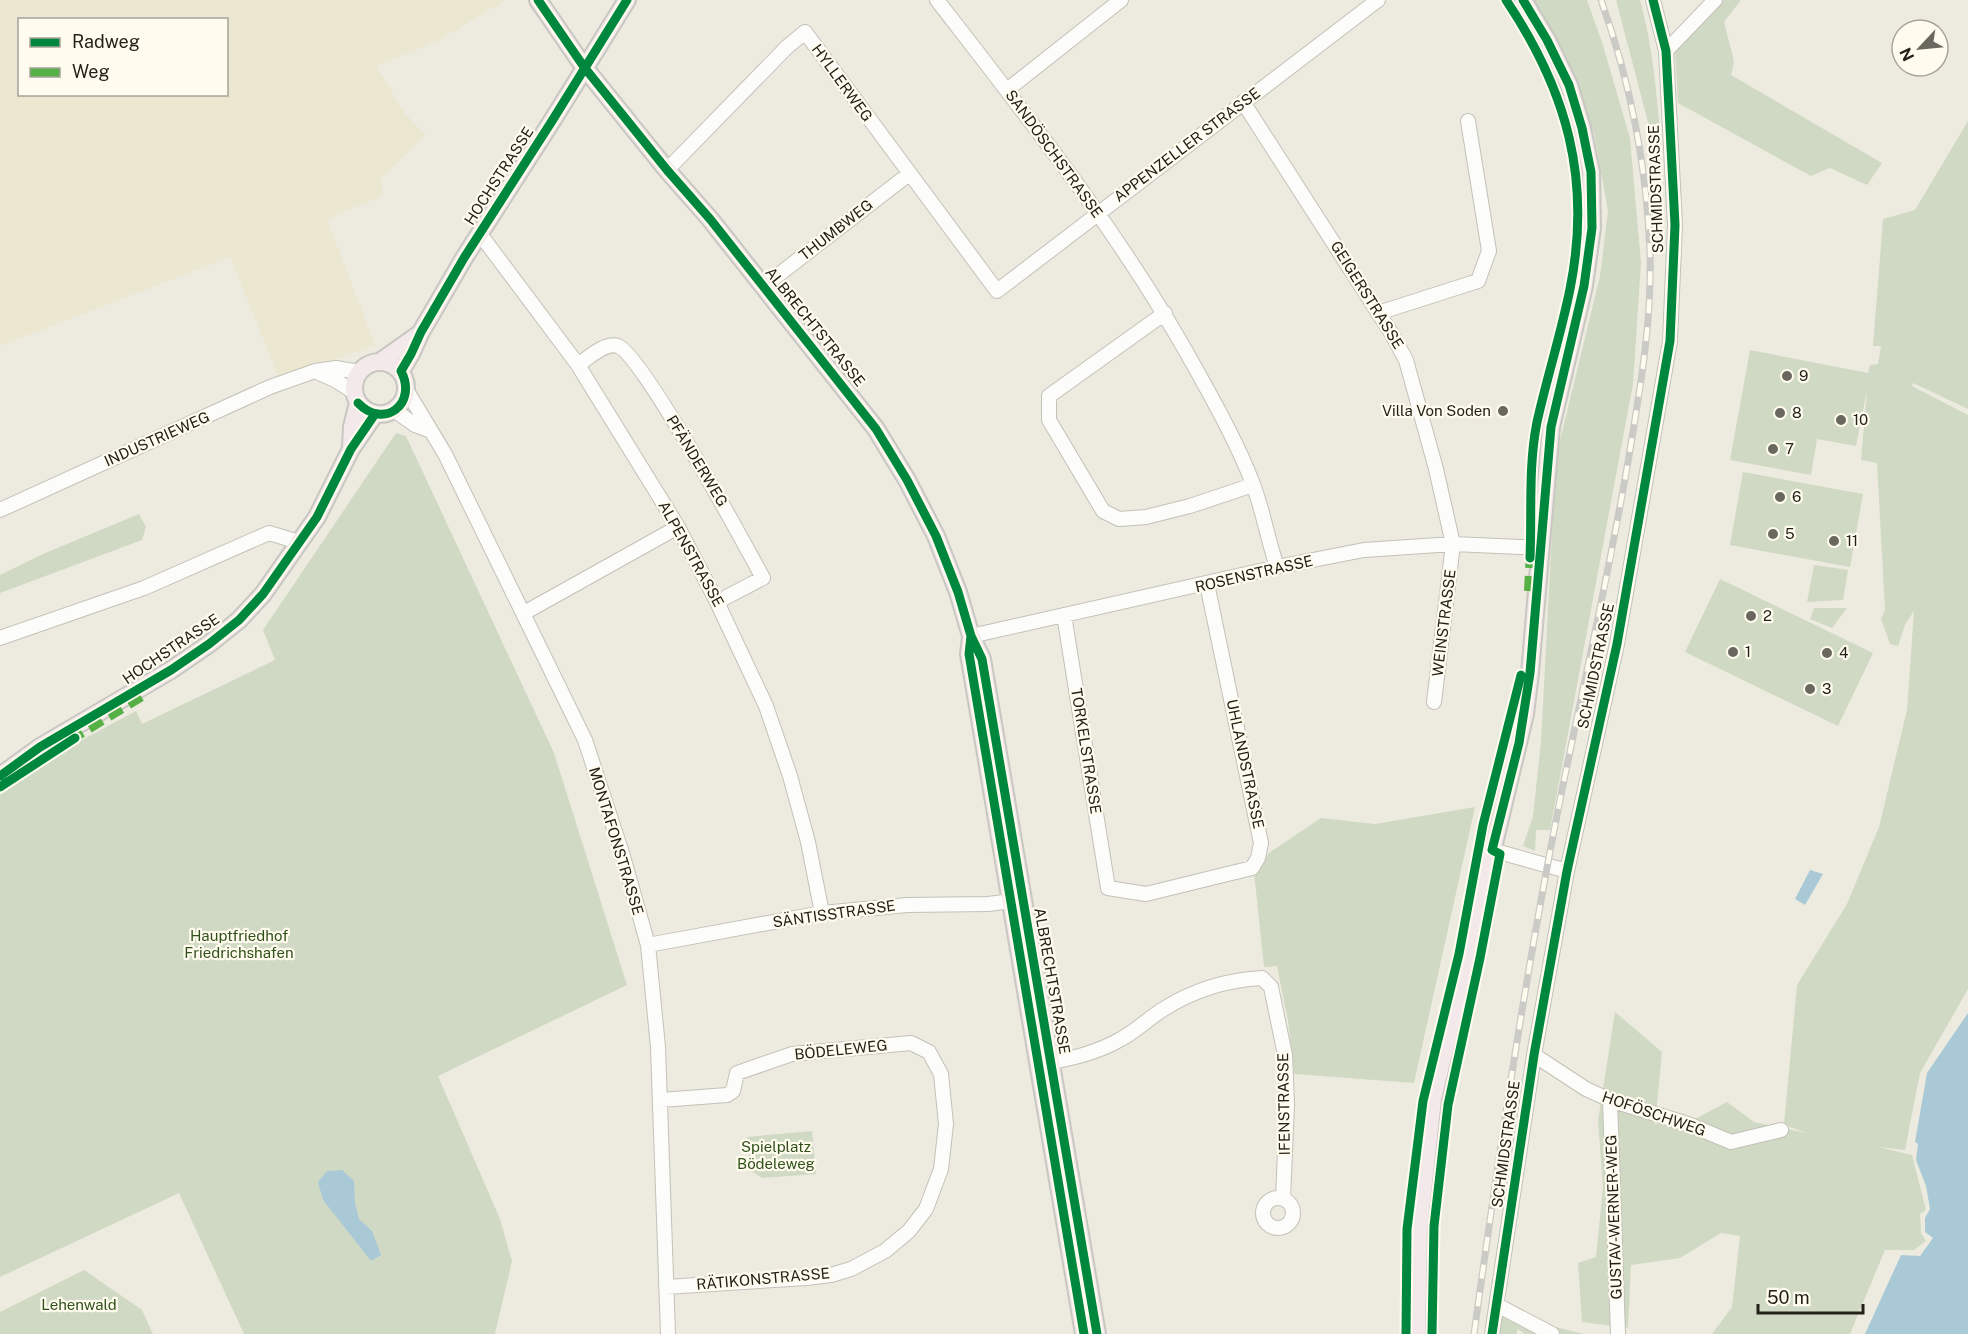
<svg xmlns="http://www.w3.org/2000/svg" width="1968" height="1334" font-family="'Public Sans',sans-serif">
<rect width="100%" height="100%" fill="#edebdf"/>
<path fill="#ebe7d1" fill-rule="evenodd" d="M 0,0 L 506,0 L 439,40 L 377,66 L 402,110 L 426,135 L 380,179 L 384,195 L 327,219 L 375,345 L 280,380 L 230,257 L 0,346 ZM 20,20 L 226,20 L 226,94 L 20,94 Z"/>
<path fill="#d0d9c4" d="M 1533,0 L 1587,0 L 1602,42 L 1630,138 L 1641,263 L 1633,384 L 1550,830 L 1536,830 L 1535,851 L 1523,846 L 1533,816 L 1541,742 L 1556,457 L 1600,276 L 1608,211 L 1594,133 L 1565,57 Z
M 1616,0 L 1640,0 C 1653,47 1657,96 1661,144 L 1654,145 Z
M 1723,0 L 1741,0 L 1724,22 L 1734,61 L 1731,75 L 1882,163 L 1867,185 L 1830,168 L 1811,176 L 1678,103 L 1675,50 Z
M 1968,121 L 1968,409 L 1913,383 L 1912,386 L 1968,415 L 1968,989 L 1920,1073 L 1905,1150 L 1878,1147 L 1912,1155 L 1926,1210 L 1920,1214 L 1921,1233 L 1926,1241 L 1914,1250 L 1885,1250 L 1850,1334 L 1712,1334 L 1732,1307 L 1740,1236 L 1721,1233 L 1680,1258 L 1631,1265 L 1628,1328 L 1582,1322 L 1578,1263 L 1596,1257 L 1603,1187 L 1598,1121 L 1615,1012 L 1662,1052 L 1655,1124 L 1697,1118 L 1727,1102 L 1754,1122 L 1807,1133 L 1784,1125 L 1797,985 L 1847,904 L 1879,827 L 1907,710 L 1914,611 L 1905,625 L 1898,646 L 1890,644 L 1881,619 L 1885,610 L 1877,463 L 1861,460 L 1867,390 L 1856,446 L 1817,439 L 1811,475 L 1730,460 L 1750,350 L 1868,373 L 1870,365 L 1878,364 L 1881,346 L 1873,346 L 1883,219 L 1915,210 Z
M 396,433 L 406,436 L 554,753 L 627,985 L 438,1076 L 500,1219 L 512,1261 L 495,1334 L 244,1334 L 179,1193 L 0,1277 L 0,795 L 43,761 L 136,711 L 142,724 L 275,660 L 263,630 Z
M 1743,472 L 1863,494 L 1850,567 L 1730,545 Z
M 139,514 L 146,527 L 142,540 L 0,593 L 0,575 L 43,554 Z
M 1814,565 L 1848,570 L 1843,600 L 1807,602 Z
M 1720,579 L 1873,653 L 1838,726 L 1685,652 Z
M 1814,608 L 1847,608 L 1832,628 L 1810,619 Z
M 1475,807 L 1414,1083 L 1294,1074 L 1288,1021 L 1277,966 L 1264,967 L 1254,872 L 1261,867 L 1269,853 L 1321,818 L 1375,824 Z
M 812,1131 L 816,1174 L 762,1178 L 750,1170 L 747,1137 Z
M 84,1270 L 142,1310 L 153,1334 L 0,1334 L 0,1312 Z
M 1499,1313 L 1584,1334 L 1525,1334 L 1518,1329 L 1516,1334 L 1495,1334 Z"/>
<path fill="#a9c9d7" d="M 1810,870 L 1823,874 L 1805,905 L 1795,899 Z
M 1968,1013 L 1968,1334 L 1865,1334 L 1901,1255 L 1920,1256 L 1933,1238 L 1925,1232 L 1925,1218 L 1930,1209 L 1926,1186 L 1916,1160 L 1918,1144 L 1915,1142 L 1927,1073 Z
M 342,1170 L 354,1181 L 355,1203 L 359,1219 L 372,1231 L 381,1255 L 371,1261 L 323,1200 L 318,1182 L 327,1171 Z"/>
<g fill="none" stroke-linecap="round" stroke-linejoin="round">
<defs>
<path id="minor" d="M 937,0 C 1029,119 1124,238 1197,371 C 1217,407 1238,445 1253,484 C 1263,511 1268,540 1277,567
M 1666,51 L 1715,0
M 1007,90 L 1121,0
M 1243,102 L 1390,331 L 1406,360 L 1436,469 L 1453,544 L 1434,702
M 667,170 L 787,47 L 805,32 L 997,291 L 1378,0
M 480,234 L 578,365 L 678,527 L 717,602 L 766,706 L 790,776 L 808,842 L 822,913
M 764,286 L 909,174
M 1165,313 L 1049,396 L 1049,420 L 1103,511 L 1119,519 L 1146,517 L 1190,506 L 1253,485
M 1378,313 L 1478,281 L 1489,251 L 1468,121
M 578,365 C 588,358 605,342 618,346 C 642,354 745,545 763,578 L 717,602
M 317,372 L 335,380 L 354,392
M 407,391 L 445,454 L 585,740 L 622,853 L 648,945 L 658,1047 L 668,1334
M 394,410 L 415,425 L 431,431
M 0,510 L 270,387 L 315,371 L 336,368 L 359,372
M 524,613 L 678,527
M 1064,615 L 1108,888 L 1146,894 L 1252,868 L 1258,858 L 1261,843 L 1207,584
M 971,636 L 1277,567 L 1364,550 L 1453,544 L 1541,548
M 0,638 L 144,588 L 269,533 L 299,542
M 1492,850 L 1567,871
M 648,945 L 822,913 L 907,905 L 988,904 L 1020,900
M 1534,1055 L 1586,1089 L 1610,1100 L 1688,1124 L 1731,1142 L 1781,1130
M 1042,1064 C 1070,1059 1097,1053 1121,1039 C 1136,1031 1148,1019 1162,1010 C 1193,990 1225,980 1262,978 L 1271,987 L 1285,1055 L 1287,1104 L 1283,1199
M 661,1100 L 727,1095 L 733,1091 L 737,1073 L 792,1054 L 911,1043 L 929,1052 L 941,1074 L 946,1124 L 941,1169 L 926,1209 L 909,1231 L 885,1251 L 851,1269 L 831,1275 L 806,1278 L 666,1287
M 1610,1100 L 1618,1334
M1263 1213a15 15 0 1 1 30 0a15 15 0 1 1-30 0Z
M 1497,1305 L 1552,1334
M 1492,1334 L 1534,1055 L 1567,871 L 1617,644 L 1670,341 L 1675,225 L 1666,51 L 1653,0"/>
<path id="major" d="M 538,0 L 584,67 L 667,170 L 710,219 L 876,429 L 907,480 L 936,536 L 958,592 L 971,636 L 982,659 L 1097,1334
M 381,361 L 418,335
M354 388a26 26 0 1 1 52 0a26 26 0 1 1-52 0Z
M 401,371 L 411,354 L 421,332 L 464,258 L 552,121 L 627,0
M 351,447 L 352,427 L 358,403
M 971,637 L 969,654 L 1084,1334
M 0,776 L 40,747 L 171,670 L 209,644 L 239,620 L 263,594 L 317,517 L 351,449 L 375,414
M 1417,1334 L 1419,1229 L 1433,1099 L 1525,714 L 1530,673 L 1551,427 L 1584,286 L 1592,228 L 1591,172 L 1582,128 L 1569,85 L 1547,40 L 1523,0"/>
</defs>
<use href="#minor" stroke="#c3c1b8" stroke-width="16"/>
<use href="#major" stroke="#c8c7c1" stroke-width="20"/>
<use href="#minor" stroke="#fcfcfa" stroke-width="14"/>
<use href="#major" stroke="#f4e9ea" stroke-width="16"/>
<defs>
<path id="rail" d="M 1474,1334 C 1499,1152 1526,970 1562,790 C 1585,678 1610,568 1629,456 C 1640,389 1652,322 1650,253 C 1647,167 1630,81 1601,0"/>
</defs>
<use href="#rail" stroke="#cacac6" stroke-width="7"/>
<use href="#rail" stroke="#fffcef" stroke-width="4.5" stroke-dasharray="14" stroke-linecap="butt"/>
<path stroke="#55b145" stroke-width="8" stroke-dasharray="15 8" stroke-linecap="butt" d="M 1528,591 L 1530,552
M 70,741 L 147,694"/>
<defs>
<path id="cycleway" d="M 538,0 L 584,67 L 667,170 L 710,219 L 876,429 L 907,480 L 936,536 L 958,592 L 971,636 L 982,659 L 1097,1334
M 1506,0 C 1567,91 1592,180 1570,289 C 1561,334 1547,377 1537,422 C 1528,467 1532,513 1530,558
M 358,403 C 384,430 418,404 401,371 L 411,354 L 421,332 L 464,258 L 552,121 L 627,0
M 971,636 L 969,654 L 1084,1334
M 0,776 L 40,747 L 171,670 L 209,644 L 239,620 L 263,594 L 317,517 L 351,449 L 375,414
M 0,787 L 75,738
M 1406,1334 L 1407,1229 L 1423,1101 L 1459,954 L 1483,825 L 1521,675
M 1432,1334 L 1434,1226 L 1448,1105 L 1480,958 L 1500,854 L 1492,850 L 1519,743 L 1530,673 L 1551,427 L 1584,286 L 1592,228 L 1591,172 L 1582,128 L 1569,85 L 1547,40 L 1523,0
M 1492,1334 L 1534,1055 L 1567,871 L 1617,644 L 1670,341 L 1675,225 L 1666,51 L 1653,0"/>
</defs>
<use href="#cycleway" stroke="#fffcef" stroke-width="13"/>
<use href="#cycleway" stroke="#00873e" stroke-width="9"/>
</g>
<g fill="#6a685e" stroke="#fffcef" stroke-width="2">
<circle cx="1787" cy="376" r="6"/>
<circle cx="1503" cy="411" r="6"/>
<circle cx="1780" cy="413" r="6"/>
<circle cx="1841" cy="420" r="6"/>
<circle cx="1773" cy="449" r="6"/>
<circle cx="1780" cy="497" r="6"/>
<circle cx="1773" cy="534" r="6"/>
<circle cx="1834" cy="541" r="6"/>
<circle cx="1751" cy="616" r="6"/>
<circle cx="1733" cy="652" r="6"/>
<circle cx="1827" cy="653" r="6"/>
<circle cx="1810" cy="689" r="6"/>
</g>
<g text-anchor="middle" stroke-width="4.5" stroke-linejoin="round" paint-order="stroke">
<g font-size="15" fill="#232119" stroke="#fffcef">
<text transform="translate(842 83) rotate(54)" y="5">HYLLERWEG</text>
<text transform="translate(1187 145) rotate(-37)" y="5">APPENZELLER STRASSE</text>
<text transform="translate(1054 154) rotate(54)" y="5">SANDÖSCHSTRASSE</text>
<text transform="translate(499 176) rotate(-57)" y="5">HOCHSTRASSE</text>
<text transform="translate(1656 189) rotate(-92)" y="5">SCHMIDSTRASSE</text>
<text transform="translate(836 230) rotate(-38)" y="5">THUMBWEG</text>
<text transform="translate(1367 295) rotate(58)" y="5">GEIGERSTRASSE</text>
<text transform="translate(815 327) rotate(51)" y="5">ALBRECHTSTRASSE</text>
<text transform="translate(157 439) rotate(-24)" y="5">INDUSTRIEWEG</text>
<text transform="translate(697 461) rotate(59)" y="5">PFÄNDERWEG</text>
<text transform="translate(691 554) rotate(61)" y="5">ALPENSTRASSE</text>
<text transform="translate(1254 574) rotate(-13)" y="5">ROSENSTRASSE</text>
<text transform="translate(1444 623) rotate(-83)" y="5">WEINSTRASSE</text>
<text transform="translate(171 649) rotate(-34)" y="5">HOCHSTRASSE</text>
<text transform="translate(1596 666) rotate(-78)" y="5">SCHMIDSTRASSE</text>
<text transform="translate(1086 751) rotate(81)" y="5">TORKELSTRASSE</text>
<text transform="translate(1245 764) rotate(78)" y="5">UHLANDSTRASSE</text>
<text transform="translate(616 841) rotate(73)" y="5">MONTAFONSTRASSE</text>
<text transform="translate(834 914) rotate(-8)" y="5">SÄNTISSTRASSE</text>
<text transform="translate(1052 981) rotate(80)" y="5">ALBRECHTSTRASSE</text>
<text transform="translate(841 1050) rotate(-6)" y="5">BÖDELEWEG</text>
<text transform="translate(1284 1104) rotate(-91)" y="5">IFENSTRASSE</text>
<text transform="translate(1654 1114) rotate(19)" y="5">HOFÖSCHWEG</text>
<text transform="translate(1506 1144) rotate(-82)" y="5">SCHMIDSTRASSE</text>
<text transform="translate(1614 1217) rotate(-92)" y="5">GUSTAV-WERNER-WEG</text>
<text transform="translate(763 1279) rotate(-5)" y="5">RÄTIKONSTRASSE</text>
</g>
<g font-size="15" fill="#232119" stroke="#fffcef" text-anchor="start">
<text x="1799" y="381">9</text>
<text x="1491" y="416" text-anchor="end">Villa Von Soden</text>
<text x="1792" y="418">8</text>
<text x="1853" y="425">10</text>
<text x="1785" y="454">7</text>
<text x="1792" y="502">6</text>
<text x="1785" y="539">5</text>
<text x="1846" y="546">11</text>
<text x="1763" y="621">2</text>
<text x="1745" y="657">1</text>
<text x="1839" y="658">4</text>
<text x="1822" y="694">3</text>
</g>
<g font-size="15" fill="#30501a" stroke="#fffcef">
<text x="239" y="941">Hauptfriedhof<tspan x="239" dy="17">Friedrichshafen</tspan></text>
<text x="776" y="1152">Spielplatz<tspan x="776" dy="17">Bödeleweg</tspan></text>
<text x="79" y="1310">Lehenwald</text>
</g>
</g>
<rect x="18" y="18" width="210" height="78" fill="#fffcef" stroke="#a7a499" stroke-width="1.5"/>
<rect x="30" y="38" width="30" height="9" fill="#00873e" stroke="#a7a499" stroke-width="1.5"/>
<text x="72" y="48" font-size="18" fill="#232119">Radweg</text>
<rect x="30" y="68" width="30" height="9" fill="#55b145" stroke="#a7a499" stroke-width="1.5"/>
<text x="72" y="78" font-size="18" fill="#232119">Weg</text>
<g transform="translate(1920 48) rotate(244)"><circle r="28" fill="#fffcef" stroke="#a7a499" stroke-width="1.5"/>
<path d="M0-4.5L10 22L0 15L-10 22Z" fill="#6a685e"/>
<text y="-9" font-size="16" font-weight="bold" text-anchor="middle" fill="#232119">N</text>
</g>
<path d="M1758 1304v9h105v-9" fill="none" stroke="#232119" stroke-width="3"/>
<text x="1767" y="1304" font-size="18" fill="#232119" stroke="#fffcef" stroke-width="4.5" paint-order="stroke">50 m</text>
</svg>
